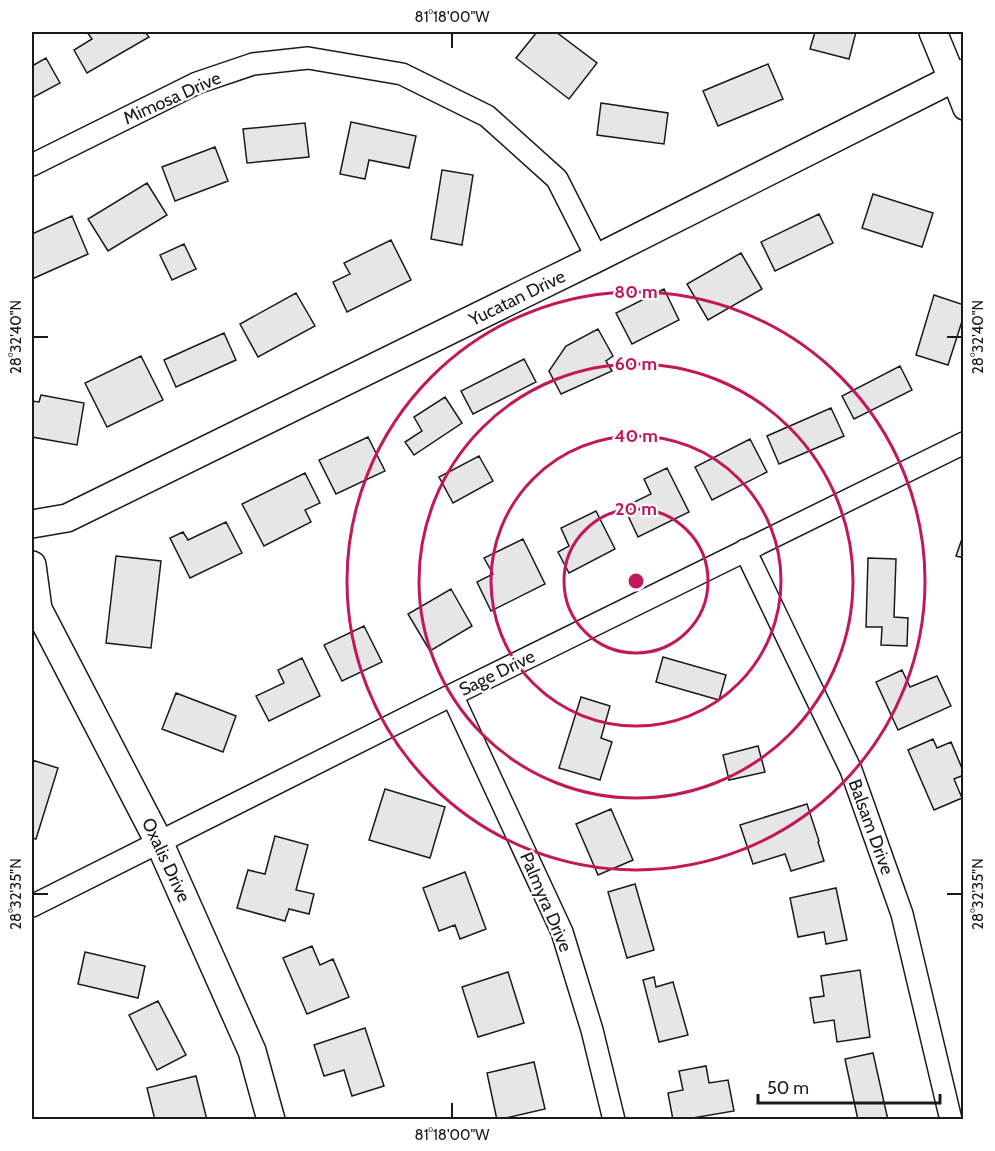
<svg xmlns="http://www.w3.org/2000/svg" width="995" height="1151" font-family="Cabin,sans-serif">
<rect width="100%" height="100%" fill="#fff"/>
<path fill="#e6e6e6" stroke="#1a1a1a" stroke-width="1.5" d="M 87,32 L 145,32 L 149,37 L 87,73 L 74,50 L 92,39 Z
M 537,32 L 556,32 L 597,63 L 569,99 L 516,58 Z
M 815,32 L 856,32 L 849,59 L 810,49 Z
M 46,58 L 60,83 L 32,98 L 32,66 Z
M 768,64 L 783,99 L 718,126 L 703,91 Z
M 601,103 L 668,113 L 664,144 L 597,135 Z
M 351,122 L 416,136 L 409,168 L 369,160 L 365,179 L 340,174 Z
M 305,123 L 309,157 L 247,163 L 243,129 Z
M 215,147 L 228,181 L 175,201 L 162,167 Z
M 442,170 L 473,175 L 462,245 L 431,239 Z
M 147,183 L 167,215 L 108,251 L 88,219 Z
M 873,194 L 933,213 L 922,247 L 862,228 Z
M 819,214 L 833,243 L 775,271 L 761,242 Z
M 72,216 L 88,254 L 32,279 L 32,234 Z
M 391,240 L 411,280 L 347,312 L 333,282 L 350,274 L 344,263 Z
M 184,244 L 196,269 L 172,280 L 160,255 Z
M 741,253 L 762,289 L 708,320 L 687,284 Z
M 664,289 L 679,320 L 632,344 L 616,313 Z
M 296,293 L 315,326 L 258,357 L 240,324 Z
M 934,295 L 964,305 L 964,315 L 948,365 L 916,355 Z
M 598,329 L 613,356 L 606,361 L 612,371 L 561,394 L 549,371 L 566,346 Z
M 224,333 L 236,360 L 176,387 L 164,360 Z
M 141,356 L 163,400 L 107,427 L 85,383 Z
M 524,359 L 536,382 L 473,414 L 461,391 Z
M 900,366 L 912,390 L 854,419 L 842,396 Z
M 41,395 L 84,403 L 77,445 L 32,437 L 32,401 L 39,402 Z
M 445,397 L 462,423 L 414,455 L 405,442 L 422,431 L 414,417 Z
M 831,408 L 844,436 L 779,464 L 767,436 Z
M 368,437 L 385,471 L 336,494 L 319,460 Z
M 750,439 L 767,472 L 712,500 L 695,467 Z
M 479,456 L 493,481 L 453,503 L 439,477 Z
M 667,468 L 689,512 L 638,537 L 624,507 L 651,494 L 644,479 Z
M 305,473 L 320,503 L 305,510 L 311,522 L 264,546 L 242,504 Z
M 596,511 L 615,549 L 569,573 L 558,552 L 569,546 L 561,528 Z
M 226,522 L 242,553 L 190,578 L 170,538 L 183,532 L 188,540 Z
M 964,533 L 964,558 L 956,556 Z
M 523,539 L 545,584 L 491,611 L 477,582 L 493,574 L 484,558 Z
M 116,556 L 161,561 L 151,648 L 106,643 Z
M 868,558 L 896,559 L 894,617 L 908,618 L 907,646 L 881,645 L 882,627 L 866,627 Z
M 451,589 L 472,626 L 430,651 L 408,614 Z
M 364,626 L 382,662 L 342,681 L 324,645 Z
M 663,657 L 726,675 L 719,700 L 656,682 Z
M 302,658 L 320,696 L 269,721 L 256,696 L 284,683 L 278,670 Z
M 902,670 L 910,687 L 937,676 L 951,706 L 898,730 L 876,682 Z
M 176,693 L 236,716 L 223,752 L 162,729 Z
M 581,697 L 610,706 L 601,738 L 612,742 L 600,780 L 559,768 Z
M 933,739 L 937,748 L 951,742 L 964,773 L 964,775 L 954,779 L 962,798 L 934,810 L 908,750 Z
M 758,746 L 765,772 L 729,780 L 723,755 Z
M 32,760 L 58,768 L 36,839 L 32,838 Z
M 385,789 L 445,807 L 430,858 L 369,840 Z
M 807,804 L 819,841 L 818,842 L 824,861 L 791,871 L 785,854 L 753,864 L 740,825 Z
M 611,809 L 633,860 L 598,875 L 576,824 Z
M 275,836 L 308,845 L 296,890 L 314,894 L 309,914 L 289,909 L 285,921 L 237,908 L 248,870 L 265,874 Z
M 465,872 L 486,929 L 460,939 L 455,925 L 439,931 L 423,888 Z
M 635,884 L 654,950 L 627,958 L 608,892 Z
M 836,888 L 847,940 L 826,944 L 824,932 L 798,937 L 790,898 Z
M 312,946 L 320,965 L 333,959 L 349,997 L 307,1014 L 283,958 Z
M 85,952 L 145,966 L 138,998 L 78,984 Z
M 860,970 L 870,1037 L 837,1042 L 834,1020 L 814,1023 L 810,998 L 824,996 L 821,976 Z
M 508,972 L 524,1023 L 478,1037 L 462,987 Z
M 654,977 L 656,987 L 673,982 L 688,1035 L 659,1042 L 643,980 Z
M 158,1001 L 186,1055 L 157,1070 L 129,1015 Z
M 365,1028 L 384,1086 L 352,1096 L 344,1070 L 324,1076 L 314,1045 Z
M 873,1053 L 888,1120 L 858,1120 L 845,1059 Z
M 534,1062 L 545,1109 L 497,1120 L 487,1073 Z
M 706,1066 L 709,1083 L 728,1080 L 734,1111 L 681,1120 L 673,1120 L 668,1093 L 683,1090 L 679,1071 Z
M 196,1076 L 207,1120 L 155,1120 L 147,1088 Z"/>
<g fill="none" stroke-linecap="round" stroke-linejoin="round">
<defs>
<path id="minor" d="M 952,78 L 964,109
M 32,165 L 197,83 L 253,64 L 308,58 L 402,74 L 487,116 L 557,179 L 597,258
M 745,550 L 851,770 L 902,914 L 951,1120
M 452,695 L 562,932 L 592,1030 L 614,1120
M 32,906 L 452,695 L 964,443"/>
<path id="tertiary" d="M 933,32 L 952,78
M 32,524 L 67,518 L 597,258 L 964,73
M 32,565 L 38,609 L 159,842 L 252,1051 L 271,1120"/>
</defs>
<use href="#minor" stroke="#1a1a1a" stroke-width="24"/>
<use href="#tertiary" stroke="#1a1a1a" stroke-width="30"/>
<use href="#minor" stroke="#fff" stroke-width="21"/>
<use href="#tertiary" stroke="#fff" stroke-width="27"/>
</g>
<path fill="none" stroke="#1a1a1a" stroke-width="2" d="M 452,33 L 452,48M 33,337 L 48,337M 947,337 L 962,337M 33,894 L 48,894M 947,894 L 962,894M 452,1103 L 452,1118"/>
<g fill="none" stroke="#c2185b" stroke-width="3">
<circle cx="636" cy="581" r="72"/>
<circle cx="636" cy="581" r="145"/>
<circle cx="636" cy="581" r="217"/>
<circle cx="636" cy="581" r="289"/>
</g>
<g text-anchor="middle" stroke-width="4.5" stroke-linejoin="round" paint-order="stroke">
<g font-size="18" fill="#1a1a1a" stroke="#fff">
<text transform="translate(172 98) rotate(-24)" y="6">Mimosa Drive</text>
<text transform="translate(517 298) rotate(-26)" y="6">Yucatan Drive</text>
<text transform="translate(497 673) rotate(-26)" y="6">Sage Drive</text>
<text transform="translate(871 827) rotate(70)" y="6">Balsam Drive</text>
<text transform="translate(166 860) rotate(65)" y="6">Oxalis Drive</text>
<text transform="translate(546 902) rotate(67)" y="6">Palmyra Drive</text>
</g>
</g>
<circle cx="636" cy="581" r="9" fill="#c2185b" stroke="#fff" stroke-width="3"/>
<g font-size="18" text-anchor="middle" font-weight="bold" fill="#c2185b" stroke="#fff" stroke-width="4.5" stroke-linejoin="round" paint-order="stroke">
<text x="636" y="298">80 m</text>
<text x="636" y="370">60 m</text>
<text x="636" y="442">40 m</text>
<text x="636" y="515">20 m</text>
</g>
<rect width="995" height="1151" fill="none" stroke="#ffffff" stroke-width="66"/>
<path d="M758 1094v9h182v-9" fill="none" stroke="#1a1a1a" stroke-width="3"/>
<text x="767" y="1094" font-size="18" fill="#1a1a1a" stroke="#ffffff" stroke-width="4.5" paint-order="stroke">50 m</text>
<rect x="33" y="33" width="929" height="1085" fill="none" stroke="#1a1a1a" stroke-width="2"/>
<g font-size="15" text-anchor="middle" fill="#1a1a1a">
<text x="452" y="22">81°18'00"W</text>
<text transform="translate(16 337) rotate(-90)" y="5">28°32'40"N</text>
<text transform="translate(978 337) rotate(-90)" y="5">28°32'40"N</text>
<text transform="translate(16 894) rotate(-90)" y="5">28°32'35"N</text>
<text transform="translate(978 894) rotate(-90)" y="5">28°32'35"N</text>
<text x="452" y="1140">81°18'00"W</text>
</g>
</svg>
